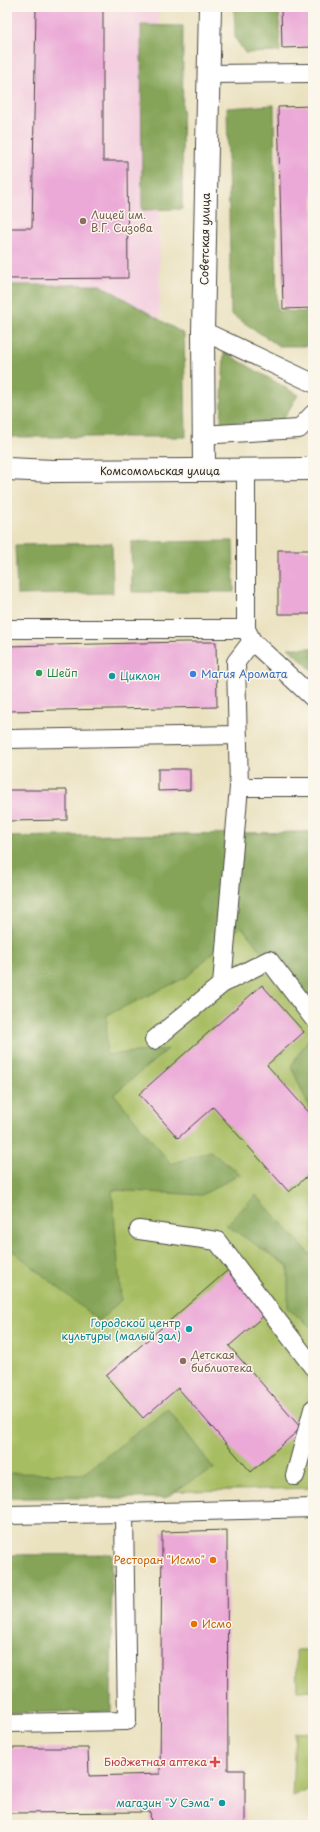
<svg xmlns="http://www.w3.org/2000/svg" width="320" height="1832" font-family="'Playpen Sans',sans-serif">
<rect width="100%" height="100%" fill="#fbf7ec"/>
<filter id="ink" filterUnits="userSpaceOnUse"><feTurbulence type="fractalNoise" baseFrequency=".025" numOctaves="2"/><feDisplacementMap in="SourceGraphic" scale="8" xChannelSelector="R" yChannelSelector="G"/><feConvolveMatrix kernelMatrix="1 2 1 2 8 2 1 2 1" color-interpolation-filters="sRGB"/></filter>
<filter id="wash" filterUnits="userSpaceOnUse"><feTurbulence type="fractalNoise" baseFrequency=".012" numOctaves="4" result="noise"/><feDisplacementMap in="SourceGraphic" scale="16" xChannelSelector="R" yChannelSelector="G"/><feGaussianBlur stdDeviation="0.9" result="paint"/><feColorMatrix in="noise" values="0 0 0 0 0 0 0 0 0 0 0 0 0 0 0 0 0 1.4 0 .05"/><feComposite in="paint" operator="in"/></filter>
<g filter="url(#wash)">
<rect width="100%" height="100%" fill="#eae1bf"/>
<path fill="#f3cfdf" d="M 7,7 L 159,7 L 160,435 L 7,436 Z"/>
<path fill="#a7bd62" stroke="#697446" d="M 313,832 L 313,1488 L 7,1496 L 7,837 Z
M 296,1650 L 313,1650 L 313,1690 L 297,1691 Z
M 313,1732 L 313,1787 L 292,1796 L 295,1733 Z"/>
<path fill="#85a458" stroke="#586842" d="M 234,7 L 279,7 L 280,52 L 245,53 L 235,38 Z
M 141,25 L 183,26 L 182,209 L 142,210 Z
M 274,105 L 277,311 L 313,312 L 313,346 L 279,346 L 231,314 L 227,108 Z
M 7,285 L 101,285 L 184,334 L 186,437 L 7,437 Z
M 224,352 L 298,395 L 282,421 L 221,423 Z
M 233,541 L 234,592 L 132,592 L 131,542 Z
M 112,543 L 113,593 L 17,595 L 15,545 Z
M 288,648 L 313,648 L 313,671 Z
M 313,832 L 313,1018 L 241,926 L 187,977 L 107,1015 L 106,1055 L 168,1049 L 114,1094 L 171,1164 L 210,1151 L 240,1174 L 202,1195 L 112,1190 L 121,1300 L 99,1321 L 7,1246 L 7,837 Z
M 313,1032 L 313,1116 L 291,1066 Z
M 256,1195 L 313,1258 L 313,1328 L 288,1309 L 288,1266 L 226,1225 Z
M 168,1409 L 214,1469 L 191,1481 L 165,1498 L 7,1498 L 7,1473 L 83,1474 Z
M 112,1554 L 111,1711 L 7,1713 L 7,1555 Z"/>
<g id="blocks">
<path fill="#eba9d7" d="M 36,7 L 103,8 L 103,161 L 127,161 L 128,278 L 7,279 L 7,228 L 32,228 Z
M 281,7 L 313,7 L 313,47 L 282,48 Z
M 313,106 L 313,308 L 283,309 L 278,107 Z
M 278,550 L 313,550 L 313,614 L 278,614 Z
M 184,642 L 216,642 L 217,707 L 7,711 L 7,646 Z
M 158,769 L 190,769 L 190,790 L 158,791 Z
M 7,790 L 67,790 L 67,820 L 7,821 Z
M 262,985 L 304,1032 L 267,1065 L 313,1117 L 313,1171 L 289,1192 L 213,1107 L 178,1138 L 139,1094 Z
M 228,1270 L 266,1314 L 229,1346 L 301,1428 L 251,1472 L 178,1388 L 143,1418 L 106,1376 Z
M 227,1530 L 228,1770 L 245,1770 L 245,1825 L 151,1825 L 150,1812 L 7,1813 L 7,1748 L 88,1748 L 89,1776 L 160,1774 L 162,1532 Z"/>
</g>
</g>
<g filter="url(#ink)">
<use href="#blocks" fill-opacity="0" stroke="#484641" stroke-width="1"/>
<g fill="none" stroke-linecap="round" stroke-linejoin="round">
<defs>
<path id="service" d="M 208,74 L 313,73
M 203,331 L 313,383
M 202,435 L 299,429 L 313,414
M 246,470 L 246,629 L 252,641 L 313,698
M 7,629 L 246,629
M 252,641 L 236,662 L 239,787 L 313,787
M 7,739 L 238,735
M 239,787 L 222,984 L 269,960 L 313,1018
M 154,1040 L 222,984
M 139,1230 L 217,1241 L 313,1367
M 295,1476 L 313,1409
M 7,1515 L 124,1513
M 7,1723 L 127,1721 L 124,1513 L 313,1508"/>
<path id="minor" d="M 204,470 L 203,331 L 210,7"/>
<path id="tertiary" d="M 7,469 L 53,471 L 313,469"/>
</defs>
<use href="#service" stroke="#484641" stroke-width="20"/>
<use href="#minor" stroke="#484641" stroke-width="24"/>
<use href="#tertiary" stroke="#484641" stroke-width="24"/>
<use href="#service" stroke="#fff" stroke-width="18"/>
<use href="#minor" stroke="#fff" stroke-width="22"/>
<use href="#tertiary" stroke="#fff" stroke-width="22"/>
</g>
</g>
<g fill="#8d6e63" stroke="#fbf7ec" stroke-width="1.5">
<circle cx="83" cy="221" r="4"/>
<circle cx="183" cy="1361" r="4"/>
</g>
<circle fill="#2e9e5b" stroke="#fbf7ec" stroke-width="1.5" cx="39" cy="673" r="4"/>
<circle fill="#3f7fe0" stroke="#fbf7ec" stroke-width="1.5" cx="193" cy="674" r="4"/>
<g fill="#0f9aa8" stroke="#fbf7ec" stroke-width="1.5">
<circle cx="112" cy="676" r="4"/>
<circle cx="189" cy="1329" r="4"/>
<circle cx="222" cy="1803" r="4"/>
</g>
<g fill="#e8710a" stroke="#fbf7ec" stroke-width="1.5">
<circle cx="213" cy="1560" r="4"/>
<circle cx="194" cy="1624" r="4"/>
</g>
<path fill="#e0444e" stroke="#fbf7ec" stroke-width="1.5" d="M213 1756h4v4h4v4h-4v4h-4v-4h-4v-4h4z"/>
<g text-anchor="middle" stroke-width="3" stroke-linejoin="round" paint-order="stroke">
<g font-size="11" fill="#785e54" stroke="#fbf7ec" text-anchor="start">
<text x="91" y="219">Лицей им.<tspan x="91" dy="13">В.Г. Сизова</tspan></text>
<text x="191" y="1359">Детская<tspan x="191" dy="13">библиотека</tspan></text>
</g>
<g font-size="11" fill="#2b2b2b" stroke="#fbf7ec">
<text transform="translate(205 239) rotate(-89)" y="4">Советская улица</text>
<text x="160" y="475">Комсомольская улица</text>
</g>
<g font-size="11" fill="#27864d" stroke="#fbf7ec" text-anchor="start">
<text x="47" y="677">Шейп</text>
</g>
<g font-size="11" fill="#366cbe" stroke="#fbf7ec" text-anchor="start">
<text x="201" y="678">Магия Аромата</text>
</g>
<g font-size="11" fill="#0d838f" stroke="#fbf7ec" text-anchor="end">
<text x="120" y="680" text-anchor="start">Циклон</text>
<text x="181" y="1327">Городской центр<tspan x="181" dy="13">культуры (малый зал)</tspan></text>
<text x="214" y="1807">магазин "У Сэма"</text>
</g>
<g font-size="11" fill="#c56008" stroke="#fbf7ec" text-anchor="end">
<text x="205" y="1564">Ресторан "Исмо"</text>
<text x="202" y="1628" text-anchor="start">Исмо</text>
</g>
<g font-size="11" fill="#be3a42" stroke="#fbf7ec" text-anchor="end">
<text x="207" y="1766">Бюджетная аптека</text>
</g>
</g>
<rect width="320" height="1832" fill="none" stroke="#fbf7ec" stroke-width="24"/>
</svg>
